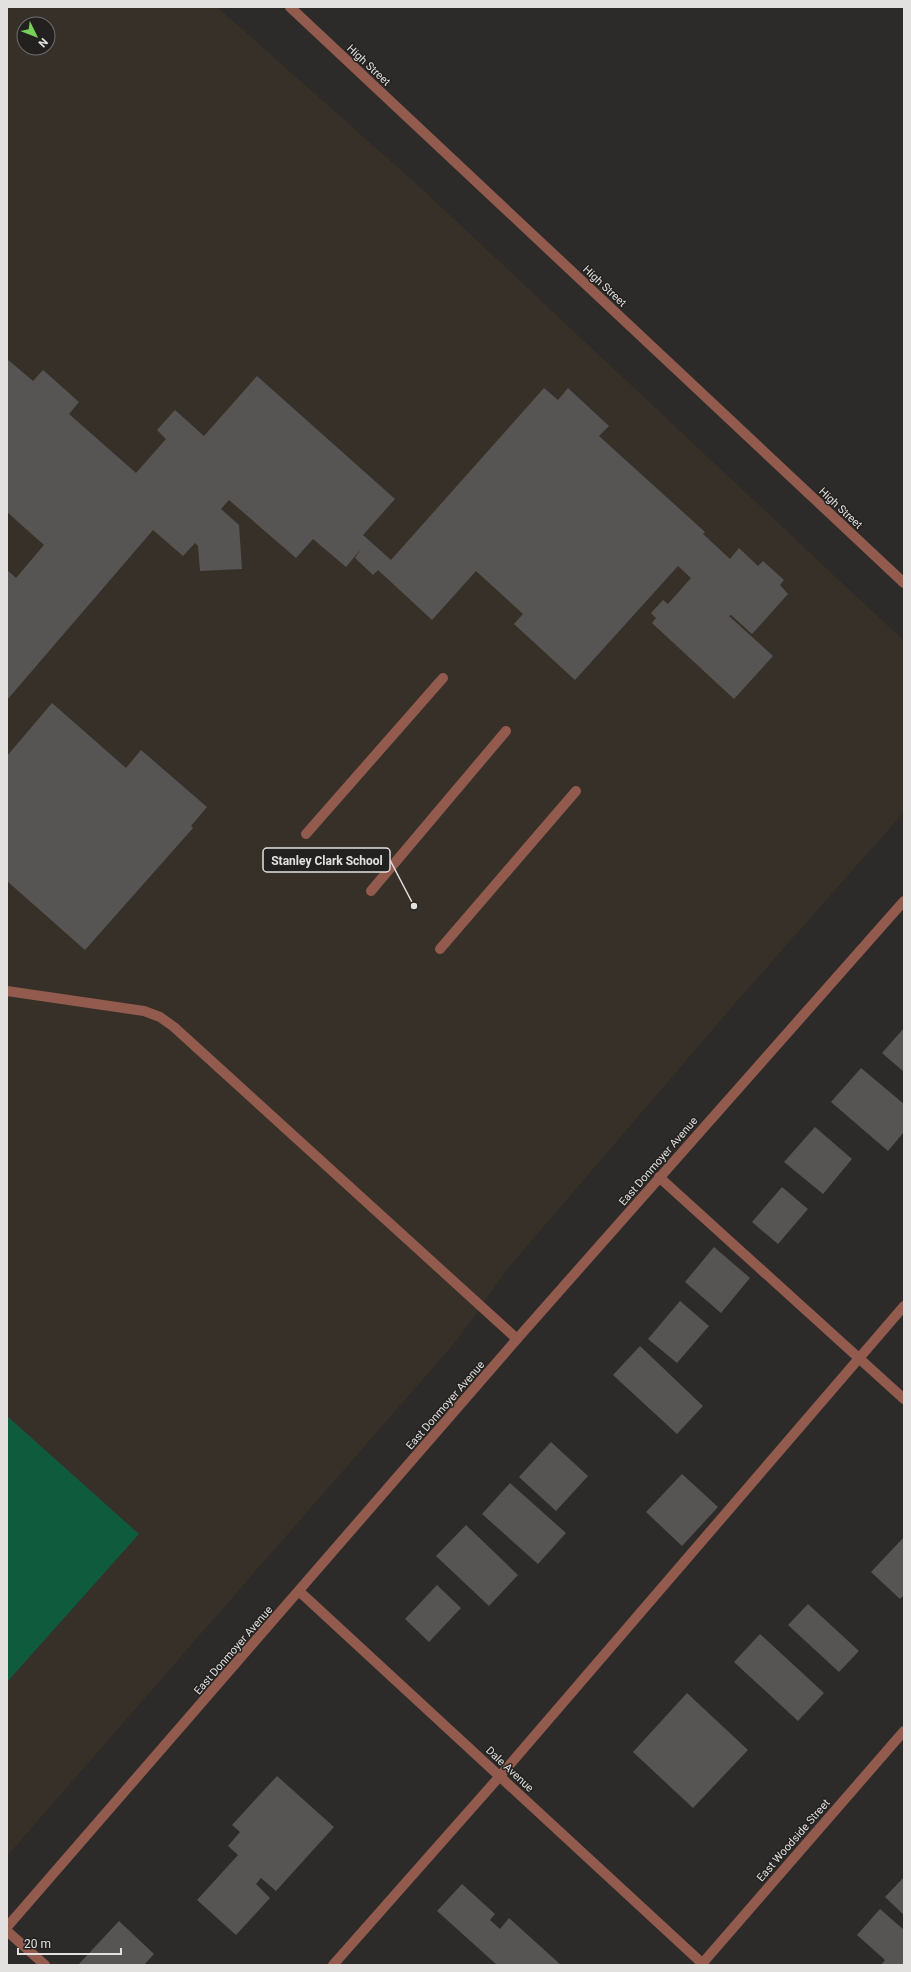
<svg xmlns="http://www.w3.org/2000/svg" width="911" height="1972" font-family="Roboto,sans-serif">
<rect width="100%" height="100%" fill="#2c2b29"/>
<path fill="#363029" fill-rule="evenodd" d="M 7,7 L 217,7 L 422,189 L 904,641 L 904,812 L 738,1000 L 508,1268 L 458,1339 L 7,1856 ZM 24,24 L 48,24 L 48,48 L 24,48 Z"/>
<path fill="#0f5b3e" d="M 7,1416 L 139,1534 L 7,1682 Z"/>
<path fill="#575553" d="M 7,359 L 33,381 L 43,370 L 79,402 L 69,414 L 136,473 L 166,439 L 157,430 L 175,410 L 204,436 L 257,376 L 395,499 L 363,535 L 391,560 L 544,388 L 558,400 L 568,388 L 609,426 L 599,436 L 705,532 L 703,534 L 730,559 L 739,548 L 758,566 L 763,561 L 784,580 L 780,585 L 788,594 L 752,634 L 731,615 L 729,616 L 773,656 L 734,699 L 652,623 L 656,618 L 651,613 L 663,600 L 668,604 L 691,578 L 678,566 L 575,680 L 514,624 L 523,614 L 476,571 L 432,620 L 378,570 L 373,575 L 355,558 L 361,549 L 346,567 L 313,539 L 296,558 L 229,500 L 221,509 L 239,525 L 242,569 L 200,571 L 198,546 L 195,543 L 183,556 L 153,530 L 7,700 L 7,570 L 16,578 L 44,545 L 7,512 Z
M 52,703 L 126,768 L 141,750 L 207,807 L 191,826 L 193,828 L 85,950 L 7,881 L 7,756 Z
M 904,1028 L 904,1072 L 882,1053 Z
M 861,1068 L 904,1104 L 904,1132 L 888,1151 L 831,1102 Z
M 815,1127 L 852,1159 L 823,1194 L 784,1162 Z
M 782,1187 L 808,1209 L 778,1244 L 752,1222 Z
M 714,1247 L 750,1278 L 721,1313 L 685,1282 Z
M 680,1301 L 709,1326 L 677,1363 L 648,1339 Z
M 640,1346 L 703,1406 L 677,1434 L 613,1375 Z
M 551,1442 L 588,1476 L 556,1511 L 519,1477 Z
M 682,1474 L 718,1507 L 682,1546 L 646,1512 Z
M 510,1483 L 566,1533 L 538,1564 L 482,1514 Z
M 466,1525 L 518,1575 L 489,1606 L 436,1556 Z
M 904,1537 L 904,1595 L 900,1599 L 871,1572 Z
M 437,1585 L 461,1608 L 429,1642 L 405,1619 Z
M 808,1604 L 859,1651 L 839,1672 L 788,1625 Z
M 760,1634 L 824,1693 L 798,1721 L 734,1662 Z
M 687,1693 L 748,1750 L 693,1808 L 633,1752 Z
M 277,1776 L 334,1827 L 276,1891 L 261,1878 L 256,1884 L 270,1898 L 236,1935 L 197,1900 L 238,1855 L 228,1846 L 240,1832 L 232,1825 Z
M 904,1877 L 904,1915 L 885,1897 Z
M 462,1884 L 495,1914 L 490,1920 L 500,1929 L 509,1918 L 561,1965 L 497,1965 L 437,1911 Z
M 880,1909 L 904,1930 L 904,1965 L 881,1965 L 885,1960 L 857,1935 Z
M 119,1921 L 154,1954 L 144,1965 L 78,1965 Z"/>
<g fill="none" stroke-linecap="round" stroke-linejoin="round">
<path stroke="#925b4d" stroke-width="10" d="M 306,834 L 443,678
M 371,891 L 506,731
M 440,949 L 576,791
M 7,991 L 144,1011 L 160,1017 L 174,1027 L 517,1339
M 659,1177 L 904,1399
M 7,1931 L 45,1965
M 333,1965 L 500,1776 L 904,1306"/>
<path stroke="#925b4d" stroke-width="10" d="M 290,7 L 904,583
M 300,1592 L 704,1965
M 701,1965 L 904,1731"/>
<path stroke="#925b4d" stroke-width="10" d="M 7,1927 L 517,1339 L 904,901"/>
</g>
<g text-anchor="middle" stroke-width="3" stroke-linejoin="round" paint-order="stroke">
<g font-size="11" fill="#e2e1df" stroke="#23211f">
<text transform="translate(369 65) rotate(43)" y="4">High Street</text>
<text transform="translate(605 286) rotate(43)" y="4">High Street</text>
<text transform="translate(841 508) rotate(43)" y="4">High Street</text>
<text transform="translate(658 1161) rotate(-49)" y="4">East Donmoyer Avenue</text>
<text transform="translate(445 1405) rotate(-49)" y="4">East Donmoyer Avenue</text>
<text transform="translate(233 1650) rotate(-49)" y="4">East Donmoyer Avenue</text>
<text transform="translate(510 1769) rotate(43)" y="4">Dale Avenue</text>
<text transform="translate(793 1840) rotate(-49)" y="4">East Woodside Street</text>
</g>
</g>
<path fill="none" stroke="#e2e1df" stroke-width="1.5" d="M414 906L390 860"/>
<circle fill="#e2e1df" stroke="#23211f" stroke-width="1.5" cx="414" cy="906" r="4"/>
<rect fill="#23211f" stroke="#e2e1df" stroke-width="1.5" x="263" y="848" width="127" height="24" rx="4"/>
<g font-size="12" text-anchor="middle" font-weight="bold" fill="#e2e1df">
<text x="327" y="865">Stanley Clark School</text>
</g>
<rect width="911" height="1972" fill="none" stroke="#e2e1df" stroke-width="16"/>
<g transform="translate(36 36) rotate(133)"><circle r="19" fill="#23211f" stroke="#6f6e6c"/>
<path d="M0-3L7 15L0 10L-7 15Z" fill="#78d158"/>
<text y="-6" font-size="11" font-weight="bold" text-anchor="middle" fill="#e2e1df">N</text>
</g>
<path d="M18 1948v6h103v-6" fill="none" stroke="#e2e1df" stroke-width="2"/>
<text x="24" y="1948" font-size="12" fill="#e2e1df" stroke="#23211f" stroke-width="3" paint-order="stroke">20 m</text>
</svg>
